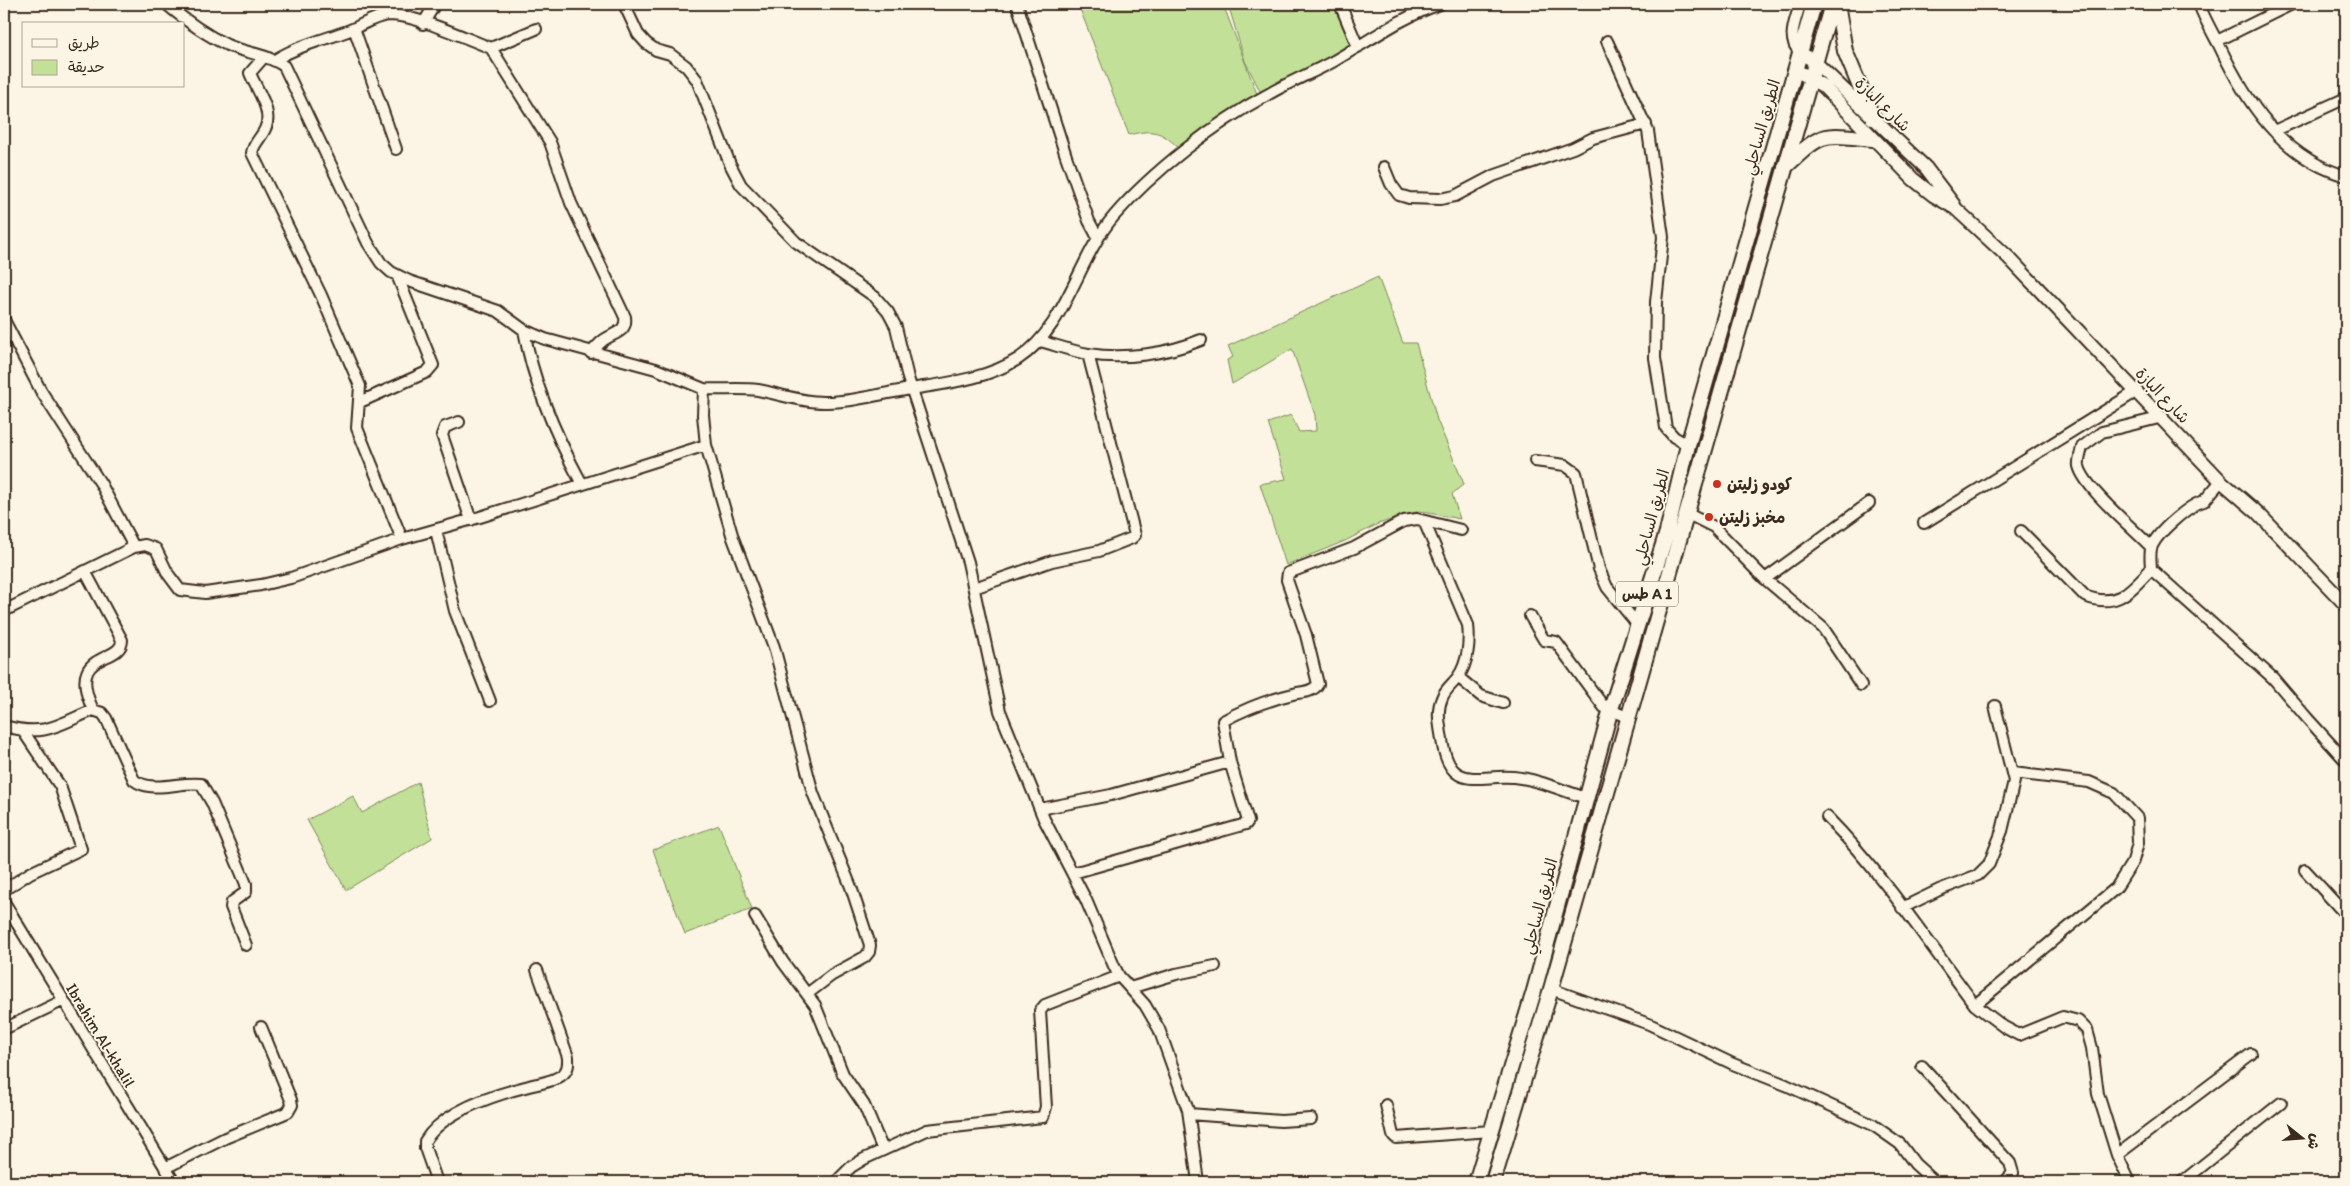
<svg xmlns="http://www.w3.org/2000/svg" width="2350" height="1186" font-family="Itim,'Playpen Sans Arabic',sans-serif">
<rect width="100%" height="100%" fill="#fcf5e5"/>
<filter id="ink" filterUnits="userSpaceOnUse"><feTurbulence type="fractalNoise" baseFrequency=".02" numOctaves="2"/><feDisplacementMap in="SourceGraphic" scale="10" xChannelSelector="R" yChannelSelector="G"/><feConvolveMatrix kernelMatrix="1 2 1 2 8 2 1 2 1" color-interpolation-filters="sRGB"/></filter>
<g filter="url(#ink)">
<path fill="#c2e098" stroke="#7e855b" d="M 1078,4 L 1223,4 L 1257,94 L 1181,150 C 1162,132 1155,128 1129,135 Z
M 1228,4 L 1335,4 L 1352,46 L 1261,93 L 1245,61 Z
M 1378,277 L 1403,343 L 1416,343 L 1437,420 L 1464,484 L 1452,494 L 1460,519 L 1419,511 L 1378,524 L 1345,541 L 1286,565 L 1260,484 L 1286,479 L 1268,423 L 1291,415 L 1299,432 L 1316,431 L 1315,415 L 1292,349 L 1232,384 L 1227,360 L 1233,357 L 1228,346 Z
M 418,782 L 432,838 L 346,890 L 307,820 L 353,796 L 362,813 Z
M 719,825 L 752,909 L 685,934 L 653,850 Z"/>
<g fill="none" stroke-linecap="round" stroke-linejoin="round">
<defs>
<path id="minor" d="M 166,4 C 185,20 204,34 227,45 C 245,53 267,54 284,66 L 368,243 L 381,263 L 391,272 L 409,281 L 498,311 L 524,330 L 545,339 L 656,369 L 704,389
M 624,4 L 638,34 L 646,43 L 656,50 L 670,54 L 686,66 L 697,80 L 730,164 L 741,185 L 796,242 L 875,297 L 888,312 L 896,327 L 908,378 L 968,562 L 1000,711 L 1044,819 L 1086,900 L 1114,966 L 1119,976 L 1145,1005 L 1159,1029 L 1188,1110 L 1198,1182
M 1017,4 L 1066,156 L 1089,221 L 1098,238
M 1340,4 L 1358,47
M 1800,4 C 1796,20 1785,40 1801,53
M 2199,4 C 2204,18 2212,32 2219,45 C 2246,102 2282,158 2346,176
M 423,24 L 435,4
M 354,28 L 396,149
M 1607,41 L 1648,131 L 1663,237 L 1656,302 L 1655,358 L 1666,428 L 1674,437 L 1688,445
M 2217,41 L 2292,4
M 491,48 L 550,142 L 571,203 L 625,317 C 627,331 617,332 607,338 C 601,341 596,347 591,353
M 264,57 L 250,73 C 256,89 274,112 265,129 C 261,138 253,144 252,153 L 321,295 L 360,386 L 357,428 L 402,539
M 275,60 C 299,45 324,40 350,30 C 362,25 375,16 389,15 C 416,15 465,38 491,48 L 536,29
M 2274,131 L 2346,98
M 1384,167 L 1391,184 L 1399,195 L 1409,198 L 1440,199 L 1455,196 L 1493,176 L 1573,148 L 1593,138 L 1646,124
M 4,320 L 41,391 L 101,484 L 134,547
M 524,330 C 533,383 556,436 582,484
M 1040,341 C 1055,345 1072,351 1088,354 C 1124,360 1167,354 1201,340
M 360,402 L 427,372 L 433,365 L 397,275
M 459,422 L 445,427 L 442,435 L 471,520
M 706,445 L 733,538 L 774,647 L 813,793 L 851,887 L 870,945 L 869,952 L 865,957 L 832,975 L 807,994
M 1535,461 L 1565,465 L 1576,473 L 1599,569 L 1607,587 L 1637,624
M 1686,513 L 1714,527 L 1765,579 L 1823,628 L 1861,685
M 1424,521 L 1468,625 C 1470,642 1468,663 1458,677 C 1452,685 1445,689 1442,698 C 1436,711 1440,726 1442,740 C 1450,797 1483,771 1521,778 C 1543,781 1565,792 1587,798
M 1924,523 L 2137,391
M 436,530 L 455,611 L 490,701
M 2021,531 L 2085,596 C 2117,609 2130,591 2151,569 C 2151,563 2149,552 2152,546 C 2158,532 2190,504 2204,501 L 2221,481
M 2151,547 C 2134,529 2084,488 2079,466 C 2078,460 2081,453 2082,447 L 2102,432 L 2163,417
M 2151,569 L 2273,678 L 2307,718 L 2346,761
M 85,571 L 122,640 C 122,665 65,649 93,710
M 1765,579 L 1869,503
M 974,588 L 1052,561 L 1099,551 L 1132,538 L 1135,535 L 1088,354
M 4,611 L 134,547 L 145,545 L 156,549 L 168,574 L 180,590 L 205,593 L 261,585 L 291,578 L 402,539 L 480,517 L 706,445 L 703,415 L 704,389 C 722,390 740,388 758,390 C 779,394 801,402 823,402 C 846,403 871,396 894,392 C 935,384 982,382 1018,359 C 1067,327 1077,259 1114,216 C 1152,172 1215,123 1267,95 C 1289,82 1312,73 1334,61 C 1369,41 1401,17 1440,4
M 1530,616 L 1544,640 L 1556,642 L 1604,707 L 1627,717
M 1458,677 L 1481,696 L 1503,703
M 4,726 C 45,737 56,726 93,710 L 102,713 L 106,718 L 134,780 C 152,794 180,781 201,784 L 212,803 L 246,884 L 246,892 L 232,902 L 231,907 L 246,945
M 1040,809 L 1111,795 L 1230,762
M 1827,817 C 1883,874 1927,941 1975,1005 L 2004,1027 L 2019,1035 L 2063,1017 L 2078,1021 L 2087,1030 L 2092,1048 L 2098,1094 L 2117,1155 L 2130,1182
M 2305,870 L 2346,915
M 1073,873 L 1246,824 L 1248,821 L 1230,762 L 1223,721 C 1246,708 1271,699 1297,693 C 1305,692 1314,691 1318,684 L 1306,635 L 1287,580 L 1288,573 L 1354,548 L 1404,521 L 1417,519 L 1461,530
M 4,890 L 30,873 L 81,849 L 60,786 L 23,731
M 4,902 L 174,1182
M 1902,908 L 1939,890 L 1978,875 L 1989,864 L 2002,831 L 2014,781 L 1995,706
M 755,916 L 783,962 L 815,1005 L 843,1074 L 864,1105 L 883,1150
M 1130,988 L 1176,974 L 1215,966
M 1551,989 L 1649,1024 L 1733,1064 L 1786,1085 L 1873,1125 L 1900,1144 L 1915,1164 L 1935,1182
M 1975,1005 L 2116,888 L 2133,861 L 2138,843 L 2137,818 L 2114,793 L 2089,782 L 2013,773
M 4,1029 L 62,1001
M 1922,1066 L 2010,1163 L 2013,1173 L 2005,1182
M 1386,1105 L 1393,1135 L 1396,1138 L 1491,1131
M 1189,1114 L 1281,1121 L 1311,1119
M 2117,1155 L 2251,1054
M 165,1168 L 225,1138 L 288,1112 L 292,1105 L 291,1100 L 261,1027
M 437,1182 L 425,1148 L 425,1141 C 443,1111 497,1094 529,1086 C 540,1083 558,1081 565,1072 C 569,1067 568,1063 568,1057 L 537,970
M 836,1182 L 851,1167 L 864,1159 L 927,1130 L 1043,1117 L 1046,1107 L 1040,1011 L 1045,1005 L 1119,976
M 2182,1182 L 2281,1103"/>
<path id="major" d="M 1801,53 L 1815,62 L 1926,168 L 1954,205
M 1796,70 L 1823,86 L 1913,179 L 1933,195 L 1955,208 L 2009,258 L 2221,481 L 2258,513 L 2346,605"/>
<path id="highway" d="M 1837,4 L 1845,51 L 1873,118
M 1785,167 C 1824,131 1820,134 1872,139
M 1476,1182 L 1534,991 L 1610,712 L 1667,532 L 1688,445 L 1814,4
M 1493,1182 L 1551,989 L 1832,4"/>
</defs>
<use href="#minor" stroke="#3b2a1e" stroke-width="14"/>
<use href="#major" stroke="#3b2a1e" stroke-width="16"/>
<use href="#highway" stroke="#3b2a1e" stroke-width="18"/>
<use href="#minor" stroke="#fcf5e5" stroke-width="10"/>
<use href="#major" stroke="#fcf5e5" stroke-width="12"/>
<use href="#highway" stroke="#fcf5e5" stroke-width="14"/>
</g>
</g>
<g fill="#c8321e" stroke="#fcf5e5" stroke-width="2">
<circle cx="1717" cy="484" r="5"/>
<circle cx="1709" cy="517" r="5"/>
</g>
<g text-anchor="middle" stroke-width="4" stroke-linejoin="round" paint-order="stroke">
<rect fill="#fcf5e5" stroke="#75675a" stroke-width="1" x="1616" y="581.5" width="62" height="25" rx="4"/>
<g font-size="15" font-weight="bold" fill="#3b2a1e">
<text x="1647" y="599">طس A 1</text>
</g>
<g font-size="16" fill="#3b2a1e" stroke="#fcf5e5">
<text transform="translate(1883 104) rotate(44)" y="6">شارع البازة</text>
<text transform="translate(1761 127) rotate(-74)" y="6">الطريق الساحلي</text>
<text transform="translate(2163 395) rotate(46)" y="6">شارع البازة</text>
<text transform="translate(1651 517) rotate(-75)" y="6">الطريق الساحلي</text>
<text transform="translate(1539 906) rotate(-75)" y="6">الطريق الساحلي</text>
<text transform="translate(101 1035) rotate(59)" y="6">Ibrahim Al-khalil</text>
</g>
<g font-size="16" font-weight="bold" fill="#3b2a1e" stroke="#fcf5e5" text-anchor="start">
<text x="1727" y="490">كودو زليتن</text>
<text x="1719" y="523">مخبز زليتن</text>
</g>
</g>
<rect width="2350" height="1186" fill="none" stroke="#fcf5e5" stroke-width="20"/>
<rect x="10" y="10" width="2330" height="1166" fill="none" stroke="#3b2a1e" stroke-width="2" filter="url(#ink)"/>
<rect x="22" y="22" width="162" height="65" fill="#fcf5e5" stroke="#afa495"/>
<rect x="32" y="39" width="25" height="8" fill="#fcf5e5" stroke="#afa495"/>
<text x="68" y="48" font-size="15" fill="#3b2a1e">طريق</text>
<rect x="32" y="60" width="25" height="15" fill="#c2e098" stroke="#afa495"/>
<text x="68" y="72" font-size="15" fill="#3b2a1e">حديقة</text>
<g transform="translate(2302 1138) rotate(107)" stroke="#fcf5e5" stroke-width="4" paint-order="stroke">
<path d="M0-4L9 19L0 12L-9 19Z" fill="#3b2a1e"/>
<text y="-8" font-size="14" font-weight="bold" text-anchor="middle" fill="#3b2a1e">ش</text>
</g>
</svg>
